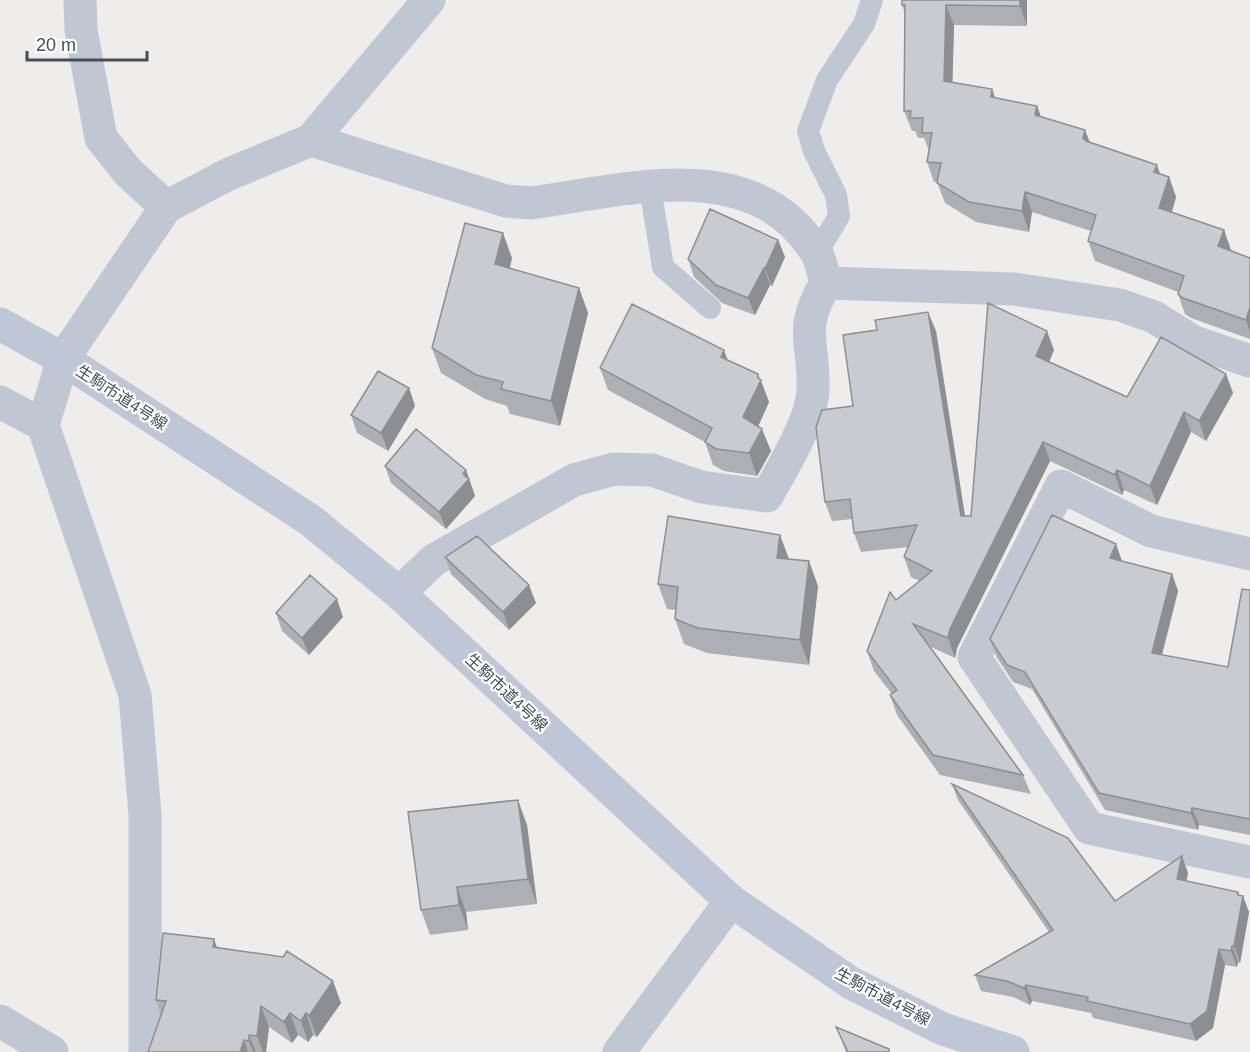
<svg xmlns="http://www.w3.org/2000/svg" width="1250" height="1052" font-family="Arial,'Noto Sans JP',sans-serif">
<rect width="100%" height="100%" fill="#efecec"/>
<g fill="none" stroke-linecap="round" stroke-linejoin="round">
<path stroke="#c0c7d2" stroke-width="22" d="M 650,187 L 663,267 L 710,308
M 817,253 L 839,216 L 836,195 L 814,151 L 808,131 L 827,80 L 864,24 L 872,0"/>
<path stroke="#c0c7d2" stroke-width="33" d="M 80,0 L 81,30 L 101,138 L 128,172 L 166,207 L 63,359 L 43,425 L 135,695 L 145,814 L 145,1052
M 311,140 L 429,0
M 166,207 L 229,174 L 311,140 L 506,201 L 531,203 C 627,190 754,152 816,252 C 821,260 823,273 826,283 L 1014,289 L 1120,305 L 1154,317 L 1194,342 L 1250,361
M 0,402 L 43,425
M 1250,554 L 1151,531 L 1061,486 L 974,657 L 1089,828 L 1250,862
M 399,593 L 434,560 L 574,480 L 614,469 L 652,470 L 701,487 L 767,496 C 782,469 812,420 813,390 C 815,342 797,331 826,283
M 0,1021 L 52,1052
M 619,1052 L 731,901"/>
<path stroke="#bfc7d6" stroke-width="33" d="M 0,324 L 63,359 L 310,520 L 399,593 L 731,901 L 851,983 L 943,1029 L 1013,1052"/>
</g>
<path fill="#adafb4" d="M 902,0 L 1027,0 L 1027,26 L 954,25 L 952,82 L 992,89 L 995,98 L 1037,106 L 1041,117 L 1085,130 L 1090,142 L 1160,174 L 1169,177 L 1176,197 L 1172,212 L 1224,230 L 1231,251 L 1250,258 L 1250,339 L 1191,318 L 1185,314 L 1178,294 L 1178,292 L 1095,261 L 1088,241 L 1091,231 L 1032,212 L 1029,232 L 976,222 L 945,203 L 937,182 L 934,182 L 927,162 L 929,151 L 924,138 L 918,138 L 915,131 L 912,131 L 904,111 L 905,13 L 902,5 Z
M 778,240 L 785,257 L 772,286 L 770,285 L 755,315 L 722,303 L 694,277 L 688,259 Z
M 512,258 L 510,268 L 579,288 L 588,313 L 560,426 L 510,414 L 507,406 L 485,399 L 441,373 L 432,348 Z
M 936,331 L 965,516 L 971,516 L 1054,350 L 1049,362 L 1127,397 L 1226,374 L 1233,393 L 1206,441 L 1191,432 L 1157,505 L 1124,490 L 1122,495 L 1050,461 L 957,648 L 955,658 L 931,647 L 1023,775 L 1031,794 L 940,775 L 897,715 L 890,695 L 892,694 L 874,671 L 867,651 L 896,600 L 920,581 L 911,577 L 904,557 L 908,547 L 861,552 L 854,533 L 853,519 L 832,521 L 825,502 L 853,406 Z
M 728,360 L 761,380 L 769,402 L 758,426 L 771,451 L 757,476 L 724,471 L 713,465 L 705,442 L 608,390 L 600,368 Z
M 409,388 L 415,406 L 388,451 L 357,433 L 351,415 Z
M 385,466 L 466,470 L 475,496 L 446,529 L 391,483 Z
M 445,557 L 536,603 L 509,630 L 451,574 Z
M 789,559 L 818,586 L 809,665 L 707,653 L 684,644 L 675,619 L 676,610 L 667,609 L 658,584 Z
M 1122,561 L 1172,574 L 1178,591 L 1162,655 L 1228,667 L 1250,590 L 1250,835 L 1199,825 L 1198,830 L 1105,810 L 1032,689 L 1013,682 L 996,656 L 990,639 Z
M 276,613 L 343,617 L 309,655 L 282,631 Z
M 952,784 L 1115,901 L 1188,873 L 1186,881 L 1239,895 L 1249,912 L 1240,963 L 1238,962 L 1237,967 L 1225,965 L 1213,1028 L 1196,1041 L 1093,1018 L 1091,1013 L 1032,1001 L 1030,1005 L 1013,997 L 981,991 L 975,975 L 1049,932 L 958,800 Z
M 527,825 L 537,904 L 466,912 L 468,930 L 430,935 L 421,910 Z
M 218,948 L 341,1003 L 317,1037 L 313,1035 L 308,1042 L 298,1035 L 292,1043 L 269,1027 L 266,1052 L 148,1052 L 161,1015 L 156,1000 Z
M 836,1027 L 889,1049 L 890,1052 L 846,1052 Z"/>
<path fill="#8d8e92" d="M 1020,0 L 1027,0 L 1027,26 L 1020,6 Z
M 946,5 L 954,25 L 952,101 L 944,81 Z
M 992,89 L 999,109 L 991,97 Z
M 1037,106 L 1044,126 L 1035,115 Z
M 1085,130 L 1092,150 L 1083,138 Z
M 1157,165 L 1164,185 L 1154,172 Z
M 1169,177 L 1176,197 L 1167,228 L 1159,208 Z
M 1025,192 L 1032,212 L 1029,232 L 1022,211 Z
M 1224,230 L 1231,250 L 1226,266 L 1218,246 Z
M 503,233 L 512,258 L 504,289 L 495,264 Z
M 778,240 L 785,257 L 772,286 L 765,269 Z
M 764,268 L 770,285 L 755,315 L 748,298 Z
M 579,288 L 588,313 L 560,426 L 551,401 Z
M 1250,307 L 1250,332 L 1246,320 Z
M 928,312 L 936,331 L 968,536 L 961,516 Z
M 1047,331 L 1054,350 L 1043,376 L 1036,356 Z
M 724,350 L 732,372 L 721,357 Z
M 758,374 L 769,402 L 752,440 L 743,417 Z
M 1226,374 L 1233,393 L 1206,441 L 1199,421 Z
M 409,388 L 415,406 L 388,451 L 381,433 Z
M 1184,412 L 1191,432 L 1157,505 L 1150,486 Z
M 762,429 L 771,451 L 757,476 L 749,453 Z
M 1043,442 L 1050,461 L 957,648 L 955,658 L 948,638 L 950,629 Z
M 466,470 L 475,496 L 446,529 L 439,512 L 463,474 Z
M 1117,470 L 1124,490 L 1122,495 L 1115,475 Z
M 780,535 L 789,559 L 777,558 Z
M 1116,544 L 1122,561 L 1110,558 Z
M 809,561 L 818,586 L 809,665 L 800,640 Z
M 1172,574 L 1178,591 L 1158,670 L 1152,653 Z
M 529,585 L 536,603 L 509,630 L 503,612 Z
M 337,599 L 343,617 L 309,655 L 302,638 Z
M 518,800 L 527,825 L 537,904 L 528,879 Z
M 1192,808 L 1199,825 L 1198,830 L 1191,813 Z
M 1182,856 L 1188,873 L 1183,896 L 1177,879 Z
M 457,887 L 466,912 L 468,930 L 459,905 Z
M 1238,892 L 1242,902 L 1243,896 L 1249,912 L 1240,963 L 1234,946 Z
M 214,939 L 222,961 L 213,947 Z
M 1232,946 L 1238,962 L 1237,967 L 1231,951 Z
M 1219,949 L 1225,965 L 1213,1028 L 1196,1041 L 1190,1024 Z
M 333,981 L 341,1003 L 317,1037 L 309,1016 Z
M 1026,985 L 1032,1001 L 1030,1005 L 1024,988 Z
M 261,1006 L 269,1027 L 266,1052 L 263,1052 L 257,1036 Z
M 290,1013 L 298,1035 L 292,1043 L 284,1022 Z
M 306,1013 L 313,1035 L 308,1042 L 301,1021 Z
M 249,1035 L 256,1052 L 253,1052 L 249,1041 Z
M 244,1040 L 248,1052 L 240,1052 Z"/>
<path fill="#c9cbd1" stroke="#8d8e92" stroke-width="1.5" d="M 902,0 L 1020,0 L 1020,6 L 946,5 L 944,81 L 992,89 L 991,97 L 1037,106 L 1035,115 L 1085,130 L 1083,138 L 1086,141 L 1157,165 L 1154,172 L 1169,177 L 1159,208 L 1224,230 L 1218,246 L 1250,258 L 1250,307 L 1246,320 L 1183,298 L 1178,294 L 1184,276 L 1088,241 L 1096,215 L 1025,192 L 1022,211 L 969,202 L 937,183 L 941,163 L 927,162 L 932,133 L 922,133 L 923,118 L 910,118 L 911,111 L 904,111 L 905,5 L 902,5 Z
M 710,209 L 778,240 L 765,269 L 764,268 L 748,298 L 716,285 L 688,259 Z
M 465,223 L 503,233 L 495,264 L 579,288 L 551,401 L 501,389 L 503,382 L 476,375 L 432,348 Z
M 988,303 L 1047,331 L 1036,356 L 1127,397 L 1161,337 L 1226,374 L 1199,421 L 1184,412 L 1150,486 L 1117,470 L 1115,475 L 1043,442 L 950,629 L 948,638 L 913,624 L 1023,775 L 933,755 L 890,695 L 897,690 L 867,651 L 890,592 L 896,600 L 932,571 L 904,557 L 917,525 L 854,533 L 850,499 L 825,502 L 816,427 L 822,410 L 853,406 L 843,335 L 877,330 L 875,320 L 928,312 L 961,516 L 971,516 Z
M 632,304 L 724,350 L 721,357 L 758,374 L 758,378 L 761,380 L 743,417 L 762,429 L 749,453 L 716,449 L 705,442 L 712,428 L 600,368 Z
M 378,371 L 409,388 L 381,433 L 351,415 Z
M 416,429 L 466,470 L 463,474 L 469,479 L 439,512 L 385,466 Z
M 1052,515 L 1116,544 L 1110,558 L 1172,574 L 1152,653 L 1228,667 L 1242,589 L 1250,590 L 1250,819 L 1192,808 L 1191,813 L 1099,793 L 1025,672 L 1007,665 L 990,639 Z
M 668,516 L 780,535 L 777,558 L 809,561 L 800,640 L 698,628 L 675,619 L 678,587 L 658,584 Z
M 477,536 L 529,585 L 503,612 L 445,557 Z
M 310,575 L 337,599 L 302,638 L 276,613 Z
M 952,784 L 1068,838 L 1115,901 L 1182,856 L 1177,879 L 1238,892 L 1238,895 L 1243,896 L 1234,946 L 1232,946 L 1231,951 L 1219,949 L 1207,1011 L 1190,1024 L 1087,1001 L 1088,997 L 1026,985 L 1024,988 L 1007,981 L 975,975 L 1053,930 Z
M 518,800 L 528,879 L 457,887 L 459,905 L 421,910 L 408,812 Z
M 163,933 L 214,939 L 213,947 L 283,957 L 287,951 L 333,981 L 309,1016 L 306,1013 L 301,1021 L 290,1013 L 284,1022 L 261,1006 L 257,1036 L 249,1035 L 249,1041 L 244,1040 L 240,1052 L 148,1052 L 166,1001 L 156,1000 Z
M 836,1027 L 889,1049 L 889,1052 L 848,1052 Z"/>
<g text-anchor="middle" stroke-width="4.5" stroke-linejoin="round" paint-order="stroke">
<g font-size="16" fill="#454d59" stroke="#fff">
<text transform="translate(122 397) rotate(33)" y="6">生駒市道4号線</text>
<text transform="translate(507 692) rotate(43)" y="6">生駒市道4号線</text>
<text transform="translate(883 996) rotate(28)" y="6">生駒市道4号線</text>
</g>
</g>
<path d="M27 51v9h120v-9" fill="none" stroke="#454d59" stroke-width="3"/>
<text x="36" y="51" font-size="18" fill="#454d59" stroke="#ffffff" stroke-width="4.5" paint-order="stroke">20 m</text>
</svg>
